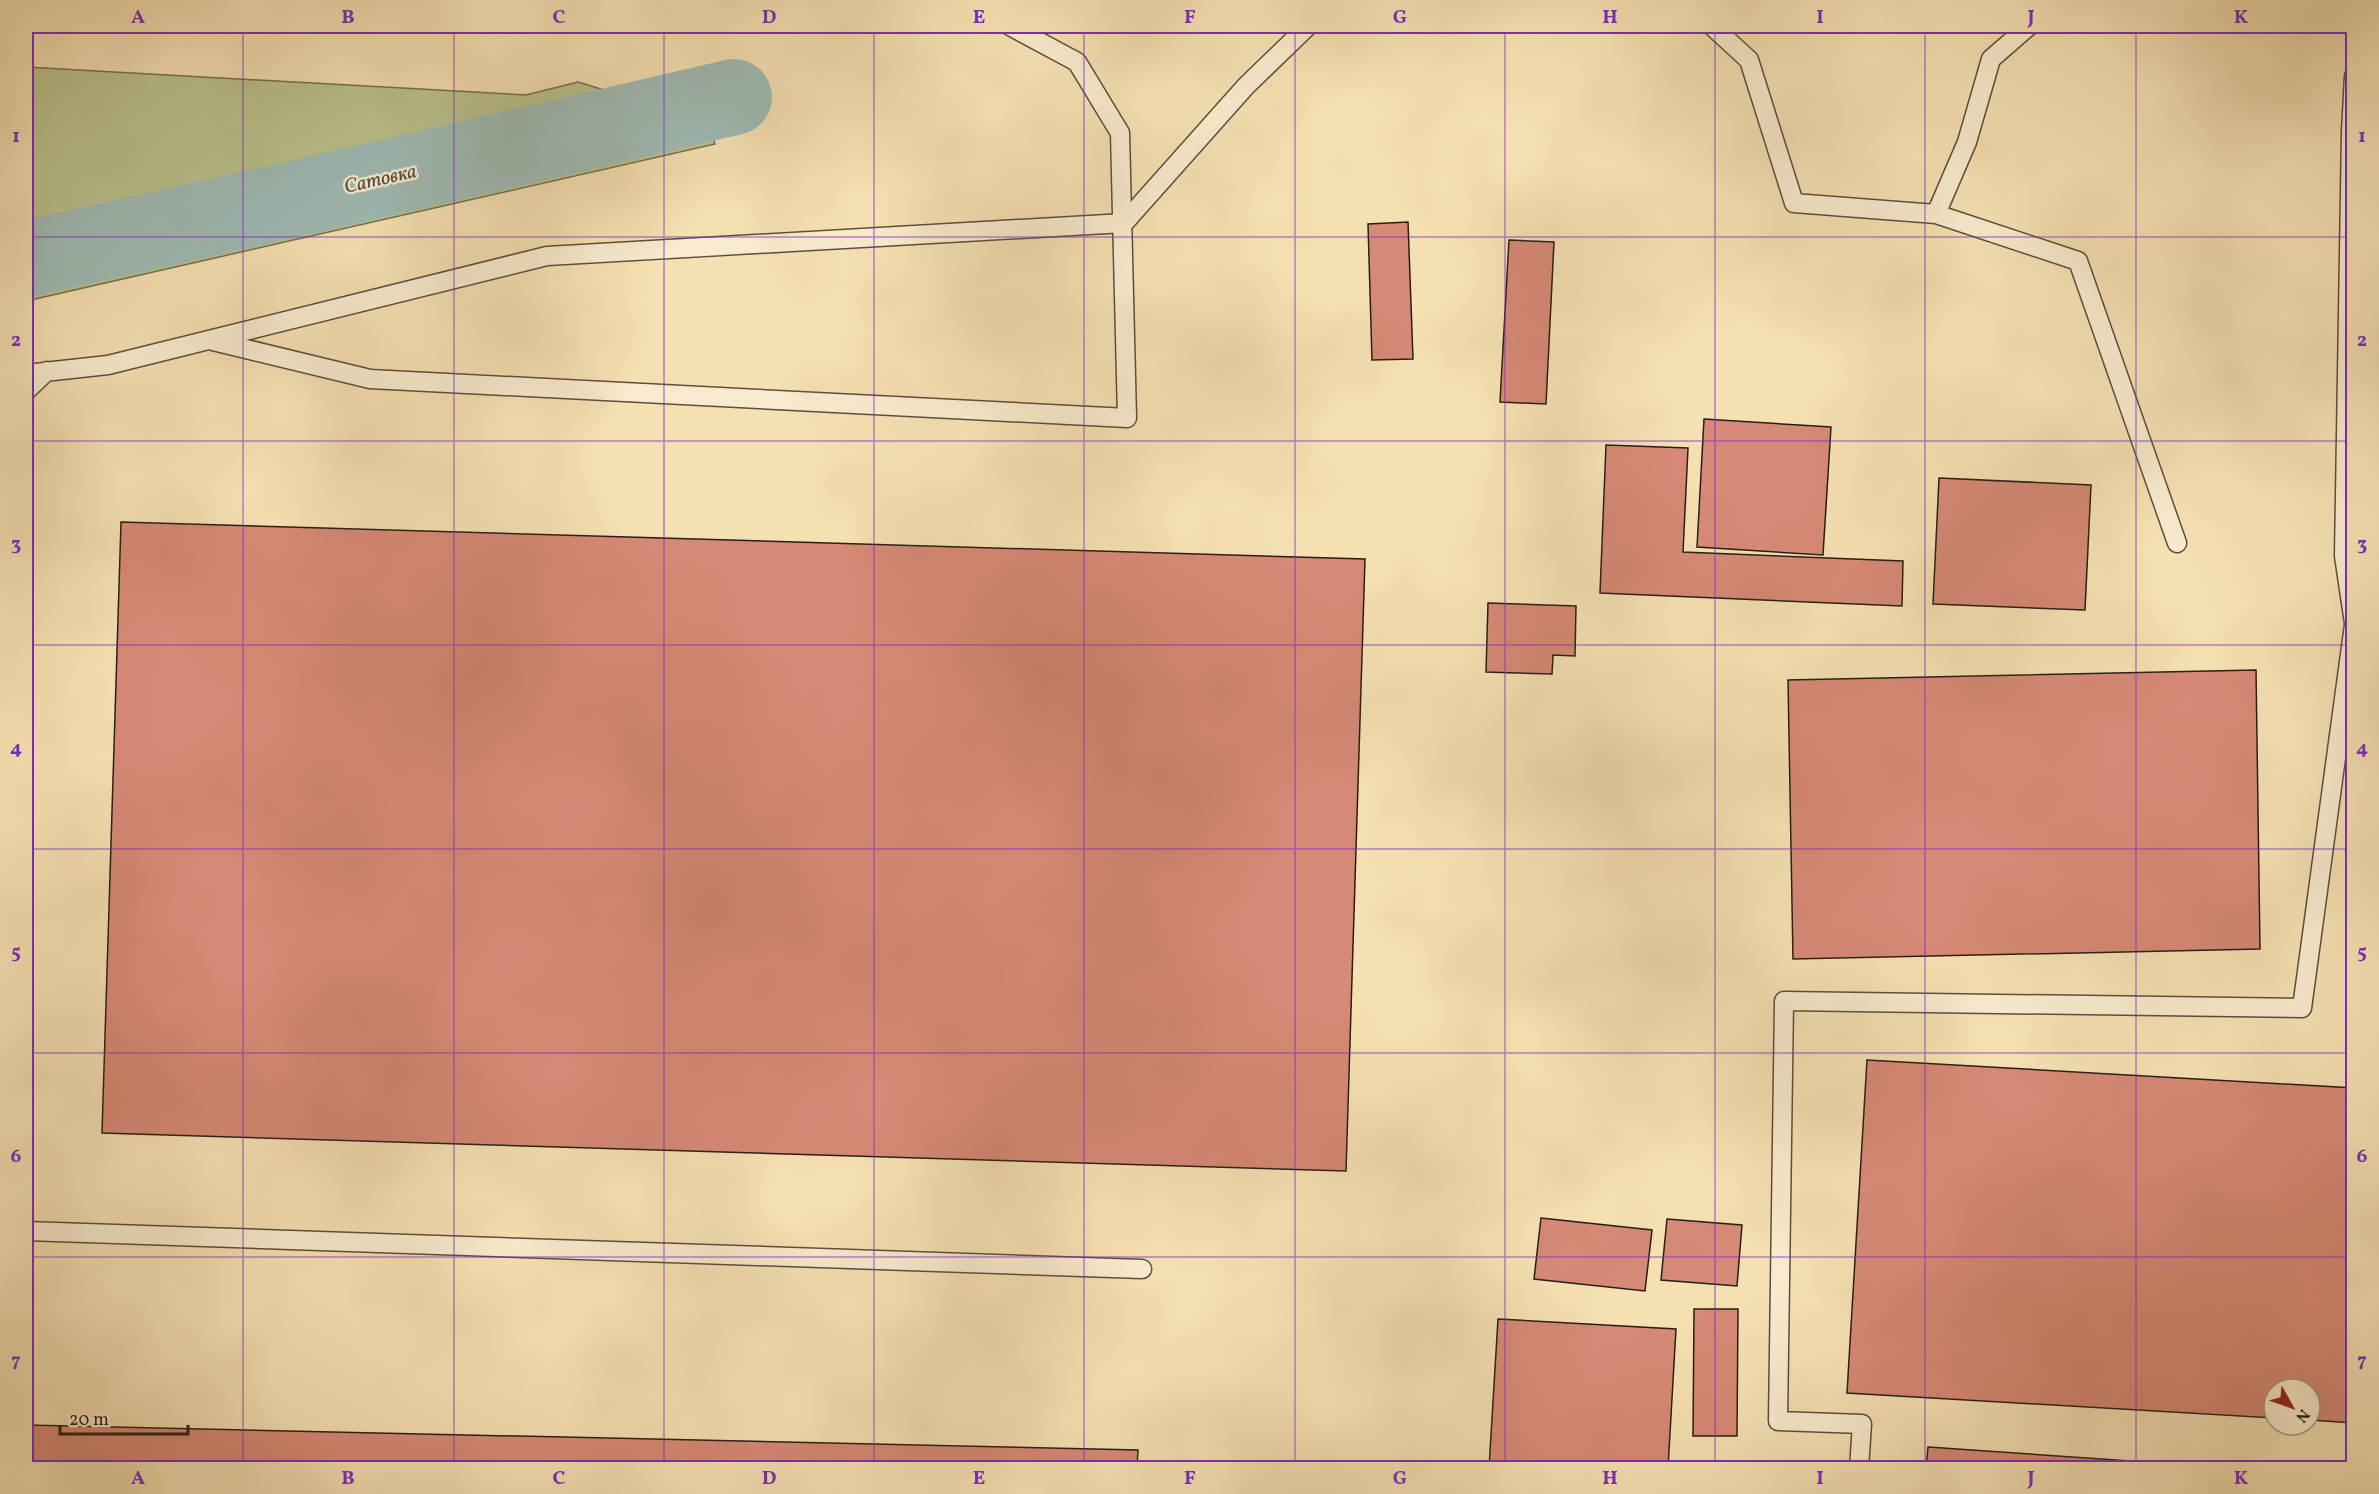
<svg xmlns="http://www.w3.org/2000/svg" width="2379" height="1494" font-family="Vollkorn,serif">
<rect width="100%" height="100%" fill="#f5e0b2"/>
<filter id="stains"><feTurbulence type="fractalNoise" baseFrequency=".00333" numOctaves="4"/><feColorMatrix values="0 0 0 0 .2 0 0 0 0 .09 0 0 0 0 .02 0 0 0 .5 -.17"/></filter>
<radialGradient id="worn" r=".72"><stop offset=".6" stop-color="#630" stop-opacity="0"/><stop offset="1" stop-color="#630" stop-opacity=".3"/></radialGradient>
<path fill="#bac28d" stroke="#717052" stroke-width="1.5" d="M 26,67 L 526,95 L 578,82 L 611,92 L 677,100 L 705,113 L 715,144 L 26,301 Z"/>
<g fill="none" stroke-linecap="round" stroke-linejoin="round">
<path stroke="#9fbbb5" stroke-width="76" d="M 26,259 L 307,196 L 734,97"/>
</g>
<path fill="#d68976" stroke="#281e17" stroke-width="1.5" d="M 1408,222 L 1413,359 L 1372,360 L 1368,224 Z
M 1509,240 L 1554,242 L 1546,404 L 1500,402 Z
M 1704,419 L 1831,427 L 1823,555 L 1697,547 Z
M 1606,445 L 1688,448 L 1683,552 L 1903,561 L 1902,606 L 1600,593 Z
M 1939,478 L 2091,485 L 2085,610 L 1933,604 Z
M 121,522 L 1365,559 L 1346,1171 L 102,1133 Z
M 1488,603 L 1576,606 L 1575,656 L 1553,655 L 1552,674 L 1486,672 Z
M 2256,670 L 2260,949 L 1793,959 L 1788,680 Z
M 1867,1060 L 2354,1088 L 2354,1423 L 2310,1420 L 2310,1389 L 2274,1389 L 2274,1418 L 1847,1393 Z
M 1541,1218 L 1652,1230 L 1645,1291 L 1534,1279 Z
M 1667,1219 L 1742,1225 L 1737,1286 L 1661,1280 Z
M 1694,1309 L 1738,1309 L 1737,1436 L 1693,1436 Z
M 1498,1319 L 1676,1329 L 1668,1468 L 1489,1468 Z
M 26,1425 L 1138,1450 L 1137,1468 L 26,1468 Z
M 1928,1447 L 2233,1468 L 1926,1468 Z"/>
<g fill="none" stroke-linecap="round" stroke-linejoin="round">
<defs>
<path id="lane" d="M 1712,26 L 1749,60 L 1794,203 L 1936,214 L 1967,142 L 1991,59 L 2029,26
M 2354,76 L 2351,131 L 2344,556 L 2354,623
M 1936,214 L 2078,261 L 2177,543
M 213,341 L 370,379 L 1127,418 L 1120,133 L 1077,62 L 1010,26
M 26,374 L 108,365 L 547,256 L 1124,223 L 1246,86 L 1308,26
M 26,391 L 47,371
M 26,1231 L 1142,1269
M 1859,1468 L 1862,1424 L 1778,1421 L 1784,1001 L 2302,1008 L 2354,625"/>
</defs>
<use href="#lane" stroke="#5b4e3e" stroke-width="21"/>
<use href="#lane" stroke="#f8ebcd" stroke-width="18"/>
</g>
<path fill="none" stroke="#7b2cbf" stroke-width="1.5" stroke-opacity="0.55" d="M 243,26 L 243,1468M 454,26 L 454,1468M 664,26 L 664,1468M 874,26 L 874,1468M 1084,26 L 1084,1468M 1295,26 L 1295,1468M 1505,26 L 1505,1468M 1715,26 L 1715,1468M 1925,26 L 1925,1468M 2136,26 L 2136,1468M 26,237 L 2354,237M 26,441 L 2354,441M 26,645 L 2354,645M 26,849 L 2354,849M 26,1053 L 2354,1053M 26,1257 L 2354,1257"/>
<g text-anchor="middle" stroke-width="5" stroke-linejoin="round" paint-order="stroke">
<g font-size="20" font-style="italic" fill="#4c4d46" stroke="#f8ebcd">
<text transform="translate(380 178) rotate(-13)" y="7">Сатовка</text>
</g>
</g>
<rect width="2379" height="1494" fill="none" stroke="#f5e0b2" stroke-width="66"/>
<g transform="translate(2292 1407) rotate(130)"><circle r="28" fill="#f8ebcd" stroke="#a59984" stroke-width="1.5"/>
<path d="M0-4.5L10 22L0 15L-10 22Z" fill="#8f2418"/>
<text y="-9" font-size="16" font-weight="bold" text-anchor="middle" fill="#281e17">N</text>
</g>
<path d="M60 1425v9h128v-9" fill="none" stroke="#281e17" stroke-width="3"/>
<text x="69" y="1425" font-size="18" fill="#281e17" stroke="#f8ebcd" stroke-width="4.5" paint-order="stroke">20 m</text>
<rect x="33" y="33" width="2313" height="1428" fill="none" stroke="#7b2cbf" stroke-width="2"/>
<g font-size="20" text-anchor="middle" font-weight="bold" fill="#7b2cbf">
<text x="138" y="23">A</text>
<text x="348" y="23">B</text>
<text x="559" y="23">C</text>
<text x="769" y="23">D</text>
<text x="979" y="23">E</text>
<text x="1190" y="23">F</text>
<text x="1400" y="23">G</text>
<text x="1610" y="23">H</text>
<text x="1820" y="23">I</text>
<text x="2031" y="23">J</text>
<text x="2241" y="23">K</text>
<text x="16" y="142">1</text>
<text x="2362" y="142">1</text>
<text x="16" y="346">2</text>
<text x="2362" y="346">2</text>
<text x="16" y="550">3</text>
<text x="2362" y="550">3</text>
<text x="16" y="754">4</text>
<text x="2362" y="754">4</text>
<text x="16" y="958">5</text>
<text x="2362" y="958">5</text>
<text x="16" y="1162">6</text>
<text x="2362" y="1162">6</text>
<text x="16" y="1366">7</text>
<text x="2362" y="1366">7</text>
<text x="138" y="1484">A</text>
<text x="348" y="1484">B</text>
<text x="559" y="1484">C</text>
<text x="769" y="1484">D</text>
<text x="979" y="1484">E</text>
<text x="1190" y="1484">F</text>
<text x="1400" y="1484">G</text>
<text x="1610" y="1484">H</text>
<text x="1820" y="1484">I</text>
<text x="2031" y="1484">J</text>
<text x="2241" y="1484">K</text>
</g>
<rect width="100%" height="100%" filter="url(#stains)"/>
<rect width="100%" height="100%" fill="url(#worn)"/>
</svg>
